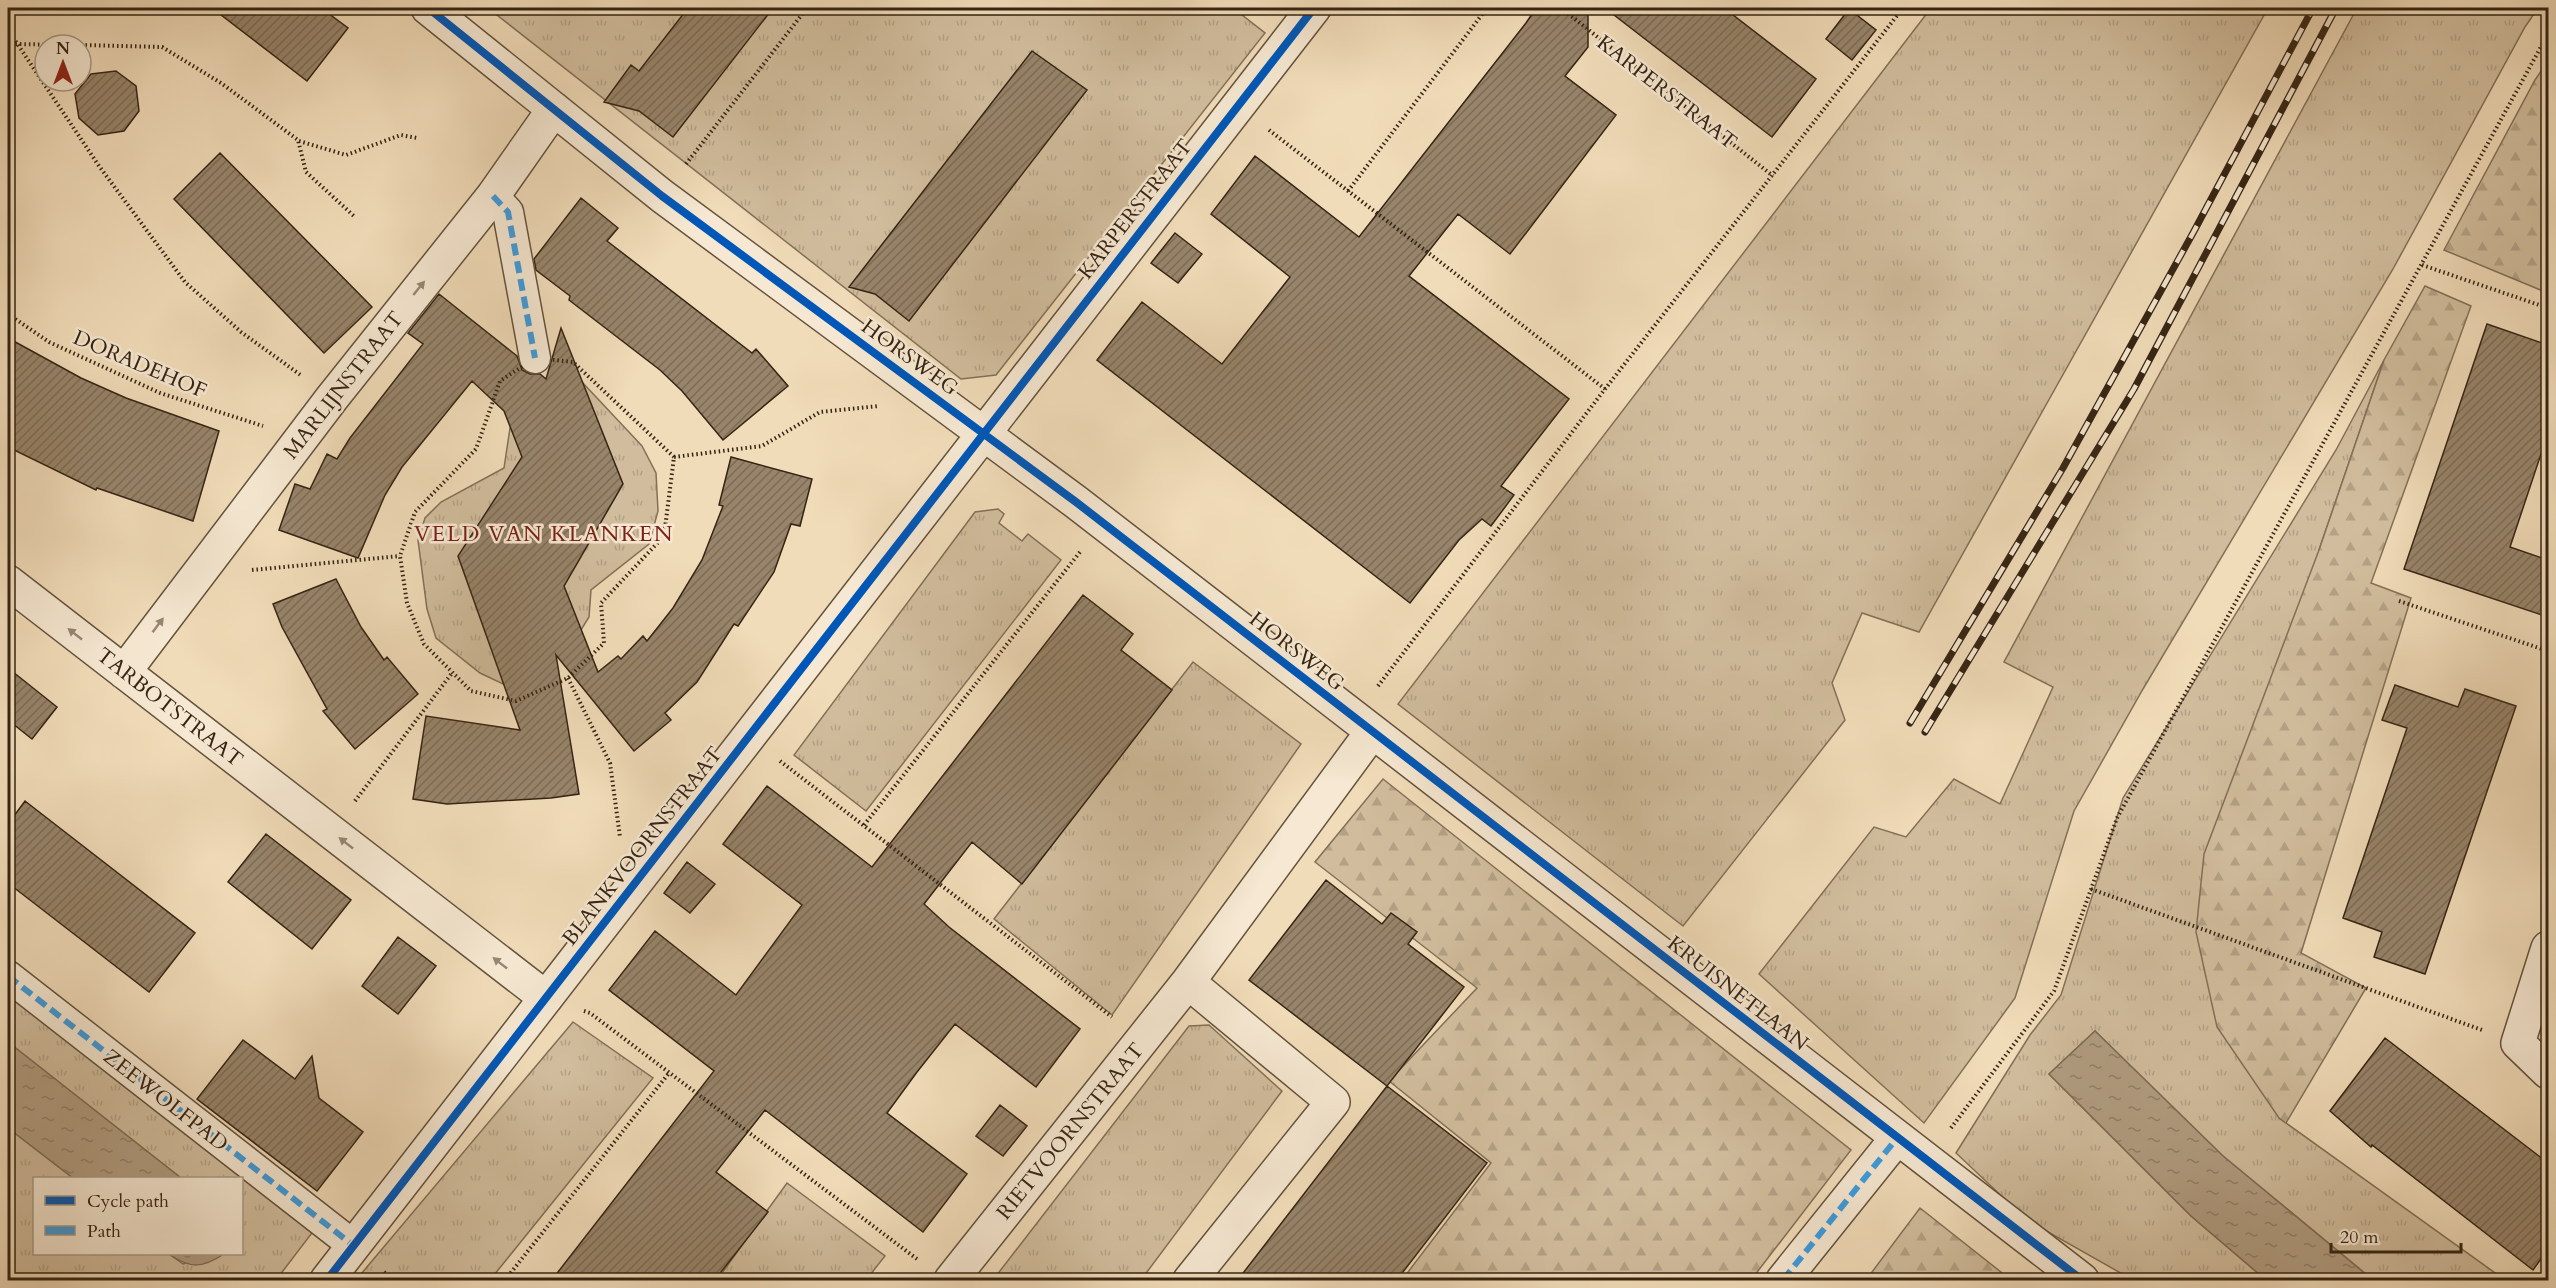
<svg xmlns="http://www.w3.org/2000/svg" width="2556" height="1288" font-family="Cardo,serif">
<defs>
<pattern id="grass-tufts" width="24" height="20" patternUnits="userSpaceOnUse" patternTransform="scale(1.5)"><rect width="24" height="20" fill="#d1bd9d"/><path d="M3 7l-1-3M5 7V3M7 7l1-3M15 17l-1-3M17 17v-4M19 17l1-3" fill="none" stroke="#b4a286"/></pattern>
<pattern id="forest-firs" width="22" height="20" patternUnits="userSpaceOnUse" patternTransform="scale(1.5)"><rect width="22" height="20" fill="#d1bd9d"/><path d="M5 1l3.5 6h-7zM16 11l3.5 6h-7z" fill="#b4a286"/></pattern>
<pattern id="water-ripples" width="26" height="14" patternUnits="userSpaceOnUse" patternTransform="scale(1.5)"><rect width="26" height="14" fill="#b19d81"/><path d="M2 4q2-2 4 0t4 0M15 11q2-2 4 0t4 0" fill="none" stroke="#918068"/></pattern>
<pattern id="building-hatch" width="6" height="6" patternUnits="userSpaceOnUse" patternTransform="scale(1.5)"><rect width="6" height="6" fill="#97846a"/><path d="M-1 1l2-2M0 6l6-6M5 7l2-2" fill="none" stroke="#7c6c56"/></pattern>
</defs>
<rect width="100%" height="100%" fill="#f1dcb9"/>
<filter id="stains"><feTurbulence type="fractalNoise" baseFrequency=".00333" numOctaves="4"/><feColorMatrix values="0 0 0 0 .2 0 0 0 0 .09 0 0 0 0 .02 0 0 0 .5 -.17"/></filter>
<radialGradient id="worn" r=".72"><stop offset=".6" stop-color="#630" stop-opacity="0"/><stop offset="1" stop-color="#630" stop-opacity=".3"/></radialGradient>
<path fill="url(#grass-tufts)" stroke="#837058" stroke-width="1.5" d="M 488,8 L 1233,8 L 1265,33 L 996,375 L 961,379 Z
M 1931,8 L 2268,8 L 1919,632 L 1862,613 L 1832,683 L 1845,720 L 1683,926 L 1398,704 Z
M 2357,8 L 2538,8 L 2525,27 L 2393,269 L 2143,689 L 2074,811 L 2015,998 L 1924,1123 L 1759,974 L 1874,827 L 1906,837 L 1954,779 L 2000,804 L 2053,687 L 2004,662 Z
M 2384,360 L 2319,550 L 2279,1118 L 2505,1280 L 2373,1280 L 2223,1156 L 2095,1031 L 2049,1074 L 2191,1216 L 2266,1280 L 2133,1280 L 2027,1220 L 1956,1153 L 2030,1035 L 2061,995 L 2123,798 L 2336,450 Z
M 582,382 L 642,446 L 656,473 L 658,511 L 649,544 L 591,590 L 589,617 L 581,630 L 503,684 L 480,673 L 436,638 L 427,609 L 418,540 L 425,518 L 441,502 L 504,468 L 510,428 Z
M 998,509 L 1004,514 L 999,523 L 1022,541 L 1028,534 L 1061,560 L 866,811 L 794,755 L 975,512 Z
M 1193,662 L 1301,744 L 1112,1015 L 994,919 Z
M 8,991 L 315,1229 L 276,1280 L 8,1280 L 8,1128 L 73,1178 L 34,1178 L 34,1254 L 169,1254 L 183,1264 L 224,1254 L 242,1254 L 242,1178 L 181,1178 L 8,1042 Z
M 573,1022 L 653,1078 L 490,1280 L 356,1280 Z
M 1209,1025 L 1282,1091 L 1141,1280 L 993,1280 L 1189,1026 Z
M 787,1183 L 885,1256 L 866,1280 L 717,1280 Z"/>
<path fill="url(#forest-firs)" stroke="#837058" stroke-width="1.5" d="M 2548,61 L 2548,233 L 2543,267 L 2543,291 L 2444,250 L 2535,80 Z
M 2425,286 L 2471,306 L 2371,583 L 2411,598 L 2301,953 L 2366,988 L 2286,1123 L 2279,1118 L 2217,1027 L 2196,932 L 2204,854 L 2319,550 L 2384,360 Z
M 1383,779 L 1851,1150 L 1751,1280 L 1402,1280 L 1491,1163 L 1389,1081 L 1477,988 L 1315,862 Z
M 1920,1208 L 2011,1280 L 1866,1280 Z"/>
<path fill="url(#water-ripples)" stroke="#7f6d55" stroke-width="1.5" d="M 2095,1031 L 2223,1156 L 2373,1280 L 2266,1280 L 2191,1216 L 2049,1074 Z
M 8,1042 L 181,1178 L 73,1178 L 8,1128 Z
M 169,1254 L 224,1254 C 203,1268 190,1269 169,1254 Z"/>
<path fill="url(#building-hatch)" stroke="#352414" stroke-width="1.5" d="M 212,8 L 321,8 L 348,28 L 307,81 Z
M 688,8 L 773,8 L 673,137 L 639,111 L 604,102 L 631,65 L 639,71 Z
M 1536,8 L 1588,8 L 1588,47 L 1565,76 L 1616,115 L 1510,254 L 1458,214 L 1409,276 L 1569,399 L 1501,486 L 1514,495 L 1491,526 L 1482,519 L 1459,540 L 1410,603 L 1097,360 L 1142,302 L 1222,364 L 1290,277 L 1211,214 L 1255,156 L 1359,237 L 1526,23 Z
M 1605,8 L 1724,8 L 1816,79 L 1772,137 Z
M 1849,9 L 1876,30 L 1852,60 L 1826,39 Z
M 1032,51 L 1087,90 L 909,321 L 875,294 L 849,287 Z
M 116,71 L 136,86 L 139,111 L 124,131 L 98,135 L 79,118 L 75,94 L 91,74 Z
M 220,153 L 372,307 L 324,353 L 174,199 Z
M 581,198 L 618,228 L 607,241 L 752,353 L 756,349 L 788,386 L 723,440 L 682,391 L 660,370 L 569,300 L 570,296 L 536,270 L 534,259 Z
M 1175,233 L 1202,254 L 1178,283 L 1151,263 Z
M 439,294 L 517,356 L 522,370 L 530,374 L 540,374 L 546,379 L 561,328 L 623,484 L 564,586 L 598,672 L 618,656 L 621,659 L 643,636 L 647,641 L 673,608 L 702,560 L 723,506 L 719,505 L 731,457 L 812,479 L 800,526 L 791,524 L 774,572 L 738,626 L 734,624 L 697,682 L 665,713 L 671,720 L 634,751 L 556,655 L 579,794 L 551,798 L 447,804 L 413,799 L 426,716 L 520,730 L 458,556 L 522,457 L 504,411 L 472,381 L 402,467 L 385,495 L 358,558 L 279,530 L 295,484 L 310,489 L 327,454 L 337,459 L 350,438 L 423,344 L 408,333 Z
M 2487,324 L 2548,345 L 2548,433 L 2510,547 L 2548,560 L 2548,617 L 2404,569 Z
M 8,338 L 81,378 L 126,398 L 219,431 L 193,521 L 97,488 L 96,490 L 8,447 Z
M 336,579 L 361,627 L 384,660 L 387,657 L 418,694 L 355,749 L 323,711 L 327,709 L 282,627 L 273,604 Z
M 1083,595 L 1133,634 L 1121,650 L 1172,690 L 1022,884 L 972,842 L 924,904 L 949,927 L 1080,1029 L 1036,1087 L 955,1024 L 917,1072 L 887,1113 L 967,1174 L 923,1232 L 765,1110 L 716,1172 L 768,1212 L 714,1281 L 551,1281 L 714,1071 L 609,990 L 655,931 L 736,995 L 802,905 L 723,844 L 767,786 L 872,867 Z
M 8,668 L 57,707 L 32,739 L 8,720 Z
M 2395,685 L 2458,707 L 2465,689 L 2516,706 L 2425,974 L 2374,957 L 2382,932 L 2343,918 L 2407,728 L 2382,720 Z
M 25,801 L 195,933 L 149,992 L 8,883 L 8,824 Z
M 266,834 L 351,900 L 312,949 L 228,882 Z
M 687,862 L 715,884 L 690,913 L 664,893 Z
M 1326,880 L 1382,924 L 1391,913 L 1417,932 L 1408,944 L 1464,987 L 1387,1086 L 1249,980 Z
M 398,937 L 436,966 L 398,1014 L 362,986 Z
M 2385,1038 L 2548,1163 L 2548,1249 L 2533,1270 L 2372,1145 L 2371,1147 L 2330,1111 Z
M 243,1040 L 295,1079 L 312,1056 L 319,1098 L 363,1132 L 317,1191 L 197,1099 Z
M 1387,1086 L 1487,1163 L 1396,1281 L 1237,1281 Z
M 1000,1105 L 1027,1126 L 1003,1156 L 976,1136 Z"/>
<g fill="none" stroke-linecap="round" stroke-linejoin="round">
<defs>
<path id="pedestrian" d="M 493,196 L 508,212 L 535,358
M 8,976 L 354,1246"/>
<path id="minor" d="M 428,8 L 662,196 L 1076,502 L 2082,1280
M 8,582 L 546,998
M 124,672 L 332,398 L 493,196 L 554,109
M 2548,948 L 2518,1043 L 2548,1072
M 1188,982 L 1333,1102 L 1190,1280
M 327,1280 L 1314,8
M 951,1280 L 1188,982 L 1372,732
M 1783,1280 L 1897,1138"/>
</defs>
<use href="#pedestrian" stroke="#64523d" stroke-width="33"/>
<use href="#minor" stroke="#64523d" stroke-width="36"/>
<path stroke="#352414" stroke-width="4" stroke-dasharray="1.5 3" stroke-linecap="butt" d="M 1561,8 L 1773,176
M 8,30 L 99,166 L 185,282 L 241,332 L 302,376
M 81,45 L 162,47 L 221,83 L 298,140 L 306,172 L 355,217
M 8,49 L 15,44 L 72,45
M 1269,130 L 1605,389
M 299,141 L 346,155 L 401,135 L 417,138
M 686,164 L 807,8
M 1348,191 L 1487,8
M 2422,265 L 2548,308
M 8,314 L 49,342 L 160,393 L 263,426
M 535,358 L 573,362 L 674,457 L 664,536 L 601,603 L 604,643 L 568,678 L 516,701 L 471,691 L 424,644 L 407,603 L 400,556 L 415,512 L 476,449 L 500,381 Z
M 674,457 L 762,446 L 820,412 L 879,406
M 252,570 L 400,556
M 2399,601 L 2548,651
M 568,678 L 610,763 L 620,837
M 1378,686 L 1605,389 L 1903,8
M 780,761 L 1112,1017
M 355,801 L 452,673
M 864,825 L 1080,552
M 2091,889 L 2482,1030
M 584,1011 L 590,1013 L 917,1259
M 1951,1128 L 2054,991 L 2117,818 L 2548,34
M 384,1272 L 394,1280
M 505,1280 L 669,1073"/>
<use href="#pedestrian" stroke="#f6e8d2" stroke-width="30"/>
<use href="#minor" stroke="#f6e8d2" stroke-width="33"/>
<defs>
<path id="rail" d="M 1910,723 L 2063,468 L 2193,233 L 2313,8
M 1925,732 L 2134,389 L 2336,8"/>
</defs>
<use href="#rail" stroke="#352414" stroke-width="7"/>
<use href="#rail" stroke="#f6e8d2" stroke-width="4.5" stroke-dasharray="14" stroke-linecap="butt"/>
<path stroke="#3e9cde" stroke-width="6" stroke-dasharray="12 6" stroke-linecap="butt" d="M 493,196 L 508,212 L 535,358
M 8,976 L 354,1246
M 1783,1280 L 1897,1138"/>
<defs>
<path id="cycleway" d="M 428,8 L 662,196 L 1076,502 L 2082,1280
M 327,1280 L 1314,8"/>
</defs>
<use href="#cycleway" stroke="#f6e8d2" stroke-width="11"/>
<use href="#cycleway" stroke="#0057b8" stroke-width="8"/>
</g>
<defs><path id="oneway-solid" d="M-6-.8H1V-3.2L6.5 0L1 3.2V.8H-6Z" transform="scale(1.5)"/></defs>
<g fill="#968673">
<use href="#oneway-solid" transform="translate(419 288) rotate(-51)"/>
<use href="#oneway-solid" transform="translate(158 625) rotate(-53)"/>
<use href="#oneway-solid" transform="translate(75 634) rotate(-142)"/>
<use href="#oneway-solid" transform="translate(346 843) rotate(-142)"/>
<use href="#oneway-solid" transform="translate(500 963) rotate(-142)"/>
</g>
<g text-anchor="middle" stroke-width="5" stroke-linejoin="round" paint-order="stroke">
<g font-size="21" fill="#352414" stroke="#f6e8d2">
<text transform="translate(1667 92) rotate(38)" y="7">KARPERSTRAAT</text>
<text transform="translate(1135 209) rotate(-52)" y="7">KARPERSTRAAT</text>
<text transform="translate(910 357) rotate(36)" y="7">HORSWEG</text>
<text transform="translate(140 364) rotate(23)" y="7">DORADEHOF</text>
<text transform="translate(343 385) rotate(-52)" y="7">MARLIJNSTRAAT</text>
<text transform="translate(1297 651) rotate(38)" y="7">HORSWEG</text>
<text transform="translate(170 707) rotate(38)" y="7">TARBOTSTRAAT</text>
<text transform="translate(642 846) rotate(-52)" y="7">BLANKVOORNSTRAAT</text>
<text transform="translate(1738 993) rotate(38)" y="7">KRUISNETLAAN</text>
<text transform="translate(166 1100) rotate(38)" y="7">ZEEWOLFPAD</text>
<text transform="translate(1070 1131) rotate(-51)" y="7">RIETVOORNSTRAAT</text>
</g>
<g font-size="22" letter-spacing="1.5" fill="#7a1f14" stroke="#f6e8d2">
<text x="544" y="541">VELD VAN KLANKEN</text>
</g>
</g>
<rect width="2556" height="1288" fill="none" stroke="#f1dcb9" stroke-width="30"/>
<rect x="9" y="9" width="2538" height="1270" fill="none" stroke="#352414" stroke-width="3"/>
<rect x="15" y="15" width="2526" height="1258" fill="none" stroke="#352414" stroke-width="1.5"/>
<rect x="33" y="1177" width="210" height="78" fill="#f6e8d2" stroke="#a99a86" stroke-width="1.5"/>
<rect x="45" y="1196" width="30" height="9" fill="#0057b8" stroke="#a99a86" stroke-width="1.5"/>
<text x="87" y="1207" font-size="18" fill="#352414">Cycle path</text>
<rect x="45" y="1226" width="30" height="9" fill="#3e9cde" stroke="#a99a86" stroke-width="1.5"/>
<text x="87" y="1237" font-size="18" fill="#352414">Path</text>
<g transform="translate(63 63)"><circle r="28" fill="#f6e8d2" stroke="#a99a86" stroke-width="1.5"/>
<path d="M0-4.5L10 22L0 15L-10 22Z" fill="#8f2418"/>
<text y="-9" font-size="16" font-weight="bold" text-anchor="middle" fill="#352414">N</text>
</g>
<path d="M2331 1243v9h130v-9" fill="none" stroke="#352414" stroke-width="3"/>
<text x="2340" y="1243" font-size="18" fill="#352414" stroke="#f6e8d2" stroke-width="4.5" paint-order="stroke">20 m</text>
<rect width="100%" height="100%" filter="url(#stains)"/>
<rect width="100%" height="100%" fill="url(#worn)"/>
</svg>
